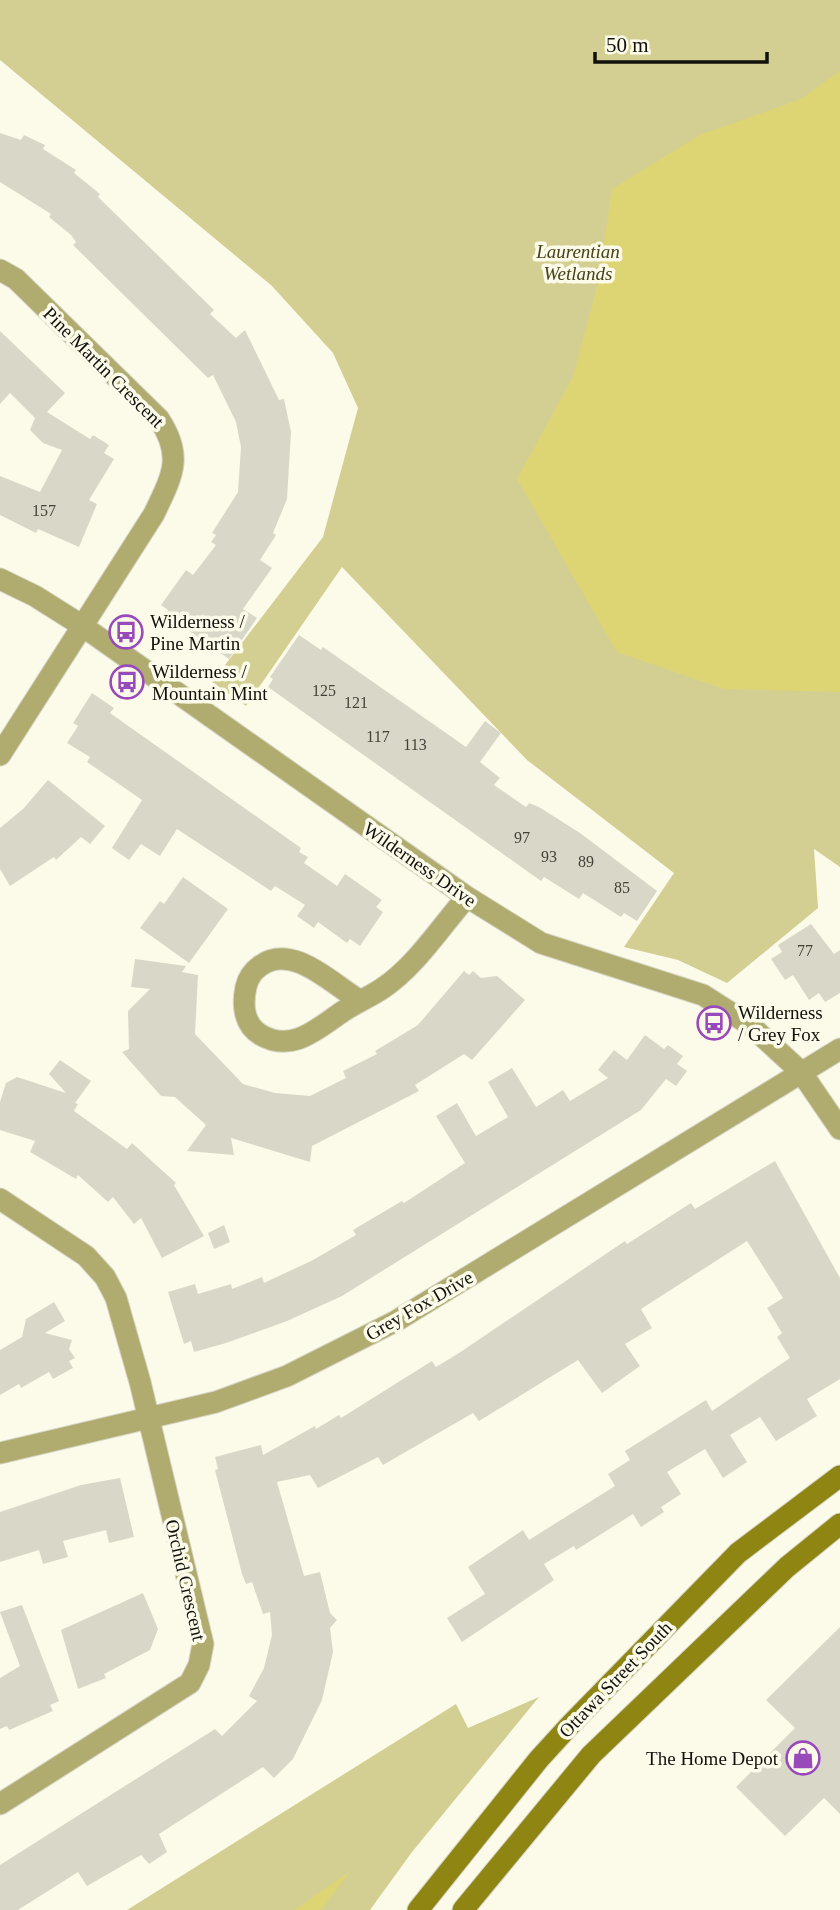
<svg xmlns="http://www.w3.org/2000/svg" width="840" height="1910" font-family="'Times New Roman',serif">
<rect width="100%" height="100%" fill="#fcfbea"/>
<path fill="#d3cf92" d="M 0,0 L 840,0 L 840,867 L 814,849 L 818,908 L 727,983 L 678,960 L 624,947 L 674,873 L 527,760 L 342,567 L 246,706 L 212,682 L 323,537 L 358,408 L 333,353 L 272,286 L 0,60 Z
M 539,1697 L 412,1852 L 370,1910 L 127,1910 L 456,1704 L 468,1728 Z"/>
<path fill="#ddd573" d="M 840,71 L 840,692 L 724,689 L 617,652 L 517,479 L 573,377 L 599,279 L 612,189 L 700,135 L 801,99 Z
M 350,1871 L 321,1910 L 295,1910 Z"/>
<path fill="#d9d8c8" d="M 0,133 L 21,140 L 24,135 L 45,145 L 43,149 L 76,170 L 74,173 L 100,194 L 98,197 L 214,310 L 210,314 L 236,338 L 245,330 L 279,400 L 284,399 L 291,432 L 287,499 L 273,533 L 276,535 L 260,560 L 272,568 L 243,609 L 257,618 L 229,659 L 165,614 L 168,610 L 161,605 L 186,570 L 193,575 L 216,545 L 211,542 L 216,535 L 212,533 L 238,492 L 241,447 L 236,422 L 213,375 L 208,378 L 73,245 L 76,242 L 71,235 L 49,217 L 51,214 L 0,182 Z
M 0,331 L 65,393 L 47,412 L 90,439 L 93,435 L 109,445 L 104,453 L 114,459 L 89,500 L 97,504 L 79,547 L 38,529 L 36,533 L 0,515 L 0,476 L 40,492 L 62,450 L 43,443 L 30,430 L 35,418 L 10,393 L 0,404 Z
M 299,635 L 321,650 L 323,647 L 466,747 L 485,721 L 501,733 L 480,762 L 500,778 L 494,785 L 526,807 L 529,803 L 539,807 L 580,833 L 657,891 L 637,921 L 624,913 L 621,917 L 583,893 L 579,899 L 544,877 L 541,881 L 268,687 L 273,679 L 270,677 Z
M 92,693 L 114,708 L 110,713 L 301,848 L 299,852 L 308,857 L 304,863 L 337,886 L 345,874 L 382,900 L 376,907 L 383,912 L 360,946 L 350,939 L 347,943 L 318,922 L 314,928 L 297,916 L 305,905 L 275,886 L 271,891 L 177,829 L 160,856 L 141,844 L 129,860 L 112,848 L 142,800 L 87,762 L 90,757 L 67,743 L 78,726 L 73,723 Z
M 48,780 L 105,826 L 90,844 L 81,837 L 56,860 L 54,857 L 10,886 L 0,869 L 0,828 L 23,809 Z
M 183,877 L 228,909 L 189,963 L 140,928 L 160,901 L 164,904 Z
M 811,924 L 834,954 L 840,950 L 840,993 L 825,1002 L 819,993 L 809,1000 L 793,975 L 785,980 L 771,959 L 782,952 L 778,945 Z
M 135,959 L 186,966 L 182,972 L 198,975 L 195,1034 L 243,1084 L 275,1093 L 310,1096 L 346,1078 L 343,1071 L 377,1054 L 375,1051 L 418,1025 L 464,971 L 469,975 L 473,971 L 481,978 L 497,976 L 525,1000 L 472,1060 L 464,1054 L 415,1085 L 419,1091 L 312,1146 L 310,1162 L 231,1138 L 234,1155 L 187,1151 L 206,1125 L 175,1097 L 161,1096 L 122,1052 L 129,1049 L 128,1011 L 150,989 L 131,987 Z
M 645,1035 L 664,1049 L 668,1045 L 683,1056 L 677,1064 L 687,1071 L 676,1086 L 666,1079 L 641,1110 L 342,1296 L 287,1321 L 226,1343 L 194,1352 L 191,1341 L 184,1344 L 168,1292 L 195,1284 L 198,1294 L 231,1284 L 232,1289 L 262,1277 L 264,1283 L 313,1260 L 356,1235 L 353,1230 L 402,1201 L 404,1203 L 465,1163 L 436,1116 L 457,1103 L 476,1136 L 508,1117 L 488,1082 L 512,1068 L 536,1107 L 563,1090 L 570,1101 L 608,1078 L 598,1070 L 614,1050 L 627,1060 Z
M 60,1060 L 91,1081 L 75,1103 L 78,1104 L 74,1111 L 127,1149 L 132,1143 L 176,1183 L 174,1185 L 204,1236 L 162,1258 L 141,1218 L 134,1224 L 113,1197 L 108,1202 L 78,1175 L 76,1179 L 30,1152 L 35,1141 L 0,1130 L 0,1102 L 6,1083 L 17,1077 L 66,1093 L 49,1074 Z
M 775,1161 L 840,1278 L 840,1379 L 807,1399 L 817,1416 L 776,1441 L 760,1417 L 730,1435 L 747,1462 L 723,1478 L 705,1449 L 667,1472 L 681,1494 L 661,1507 L 664,1512 L 641,1527 L 633,1514 L 576,1550 L 574,1546 L 544,1564 L 554,1580 L 462,1642 L 447,1618 L 485,1594 L 468,1567 L 523,1530 L 529,1540 L 615,1486 L 608,1474 L 630,1460 L 625,1451 L 706,1400 L 712,1411 L 790,1358 L 777,1337 L 782,1333 L 767,1308 L 783,1298 L 747,1241 L 641,1309 L 652,1328 L 625,1344 L 640,1366 L 602,1393 L 578,1360 L 479,1421 L 473,1413 L 383,1465 L 378,1457 L 318,1488 L 310,1475 L 277,1482 L 304,1576 L 320,1572 L 330,1613 L 337,1620 L 330,1628 L 333,1652 L 322,1700 L 293,1759 L 274,1778 L 263,1767 L 159,1834 L 167,1852 L 149,1864 L 141,1855 L 87,1886 L 78,1872 L 18,1910 L 0,1910 L 0,1865 L 215,1729 L 222,1736 L 257,1701 L 249,1696 L 264,1668 L 272,1635 L 270,1612 L 263,1614 L 252,1582 L 246,1584 L 242,1574 L 215,1470 L 218,1469 L 215,1457 L 261,1445 L 263,1455 L 315,1426 L 316,1429 L 339,1415 L 341,1418 L 432,1361 L 436,1367 L 459,1353 L 625,1241 L 627,1244 L 691,1203 L 695,1209 Z
M 224,1225 L 230,1242 L 214,1249 L 208,1233 Z
M 54,1302 L 65,1321 L 45,1333 L 72,1340 L 69,1349 L 75,1358 L 69,1361 L 73,1368 L 53,1379 L 49,1372 L 21,1388 L 19,1384 L 0,1395 L 0,1350 L 22,1337 L 26,1319 Z
M 120,1478 L 134,1537 L 109,1543 L 106,1530 L 63,1541 L 68,1557 L 43,1564 L 39,1550 L 0,1562 L 0,1512 L 81,1485 Z
M 143,1593 L 158,1629 L 150,1650 L 104,1674 L 106,1678 L 78,1689 L 61,1630 Z
M 22,1605 L 59,1701 L 50,1705 L 53,1711 L 9,1730 L 7,1726 L 0,1729 L 0,1678 L 20,1666 L 0,1612 Z
M 840,1627 L 840,1814 L 824,1798 L 785,1836 L 736,1787 L 795,1728 L 766,1700 Z"/>
<g fill="none" stroke-linecap="round" stroke-linejoin="round">
<defs>
<path id="minor" d="M 0,270 L 16,279 L 159,419 C 184,457 172,476 154,514 L 0,755
M 0,579 L 35,596 L 81,625 L 467,897 L 541,943 L 703,995 L 750,1025 L 801,1072 L 840,1129
M 359,1000 C 332,984 292,942 260,966 C 253,971 248,978 246,987 C 242,1005 244,1025 261,1035 C 292,1053 317,1029 342,1012 C 355,1003 370,997 383,988 C 416,966 441,926 467,897
M 0,1199 L 86,1256 L 105,1277 L 116,1298 L 140,1382 L 203,1644 L 199,1665 L 190,1683 L 0,1804
M 0,1453 L 216,1402 L 287,1376 L 396,1321 L 840,1049"/>
<path id="secondary" d="M 418,1910 L 539,1759 L 571,1724 L 738,1553 L 840,1476
M 463,1910 L 591,1755 L 787,1567 L 840,1524"/>
</defs>
<use href="#minor" stroke="#d6d5c6" stroke-width="23"/>
<use href="#secondary" stroke="#d6d5c6" stroke-width="23"/>
<use href="#minor" stroke="#b0ac6f" stroke-width="21"/>
<use href="#secondary" stroke="#8e8513" stroke-width="21"/>
</g>
<defs>
<symbol id="bus-ring" viewBox="-11 -11 22 22"><circle r="9.5" fill="#fcfbea" stroke="#994aba" stroke-width="1.5"/><path d="M-5-6H5V4H4V6H2V4H-2V6H-4V4H-5ZM-3.5-4V0h7V-4ZM-3.5 1.2v1.5H-2V1.2ZM2 1.2v1.5H3.5V1.2Z" fill="#994aba"/></symbol>
<symbol id="shop-ring" viewBox="-11 -11 22 22"><circle r="9.5" fill="#fcfbea" stroke="#994aba" stroke-width="1.5"/><path d="M-5-2.5h2.3a2.7 3.5 0 0 1 5.4 0H5L5.5 6h-11ZM-1.5-2.5h3a1.5 2.3 0 0 0-3 0Z" fill="#994aba"/></symbol>
</defs>
<g fill-rule="evenodd">
<use href="#bus-ring" x="107" y="613" width="38" height="38"/>
<use href="#bus-ring" x="108" y="663" width="38" height="38"/>
<use href="#bus-ring" x="695" y="1004" width="38" height="38"/>
<use href="#shop-ring" x="784" y="1739" width="38" height="38"/>
</g>
<g text-anchor="middle" stroke-width="7" stroke-linejoin="round" paint-order="stroke">
<g font-size="16" fill="#43423a">
<text x="44" y="516">157</text>
<text x="324" y="696">125</text>
<text x="356" y="708">121</text>
<text x="378" y="742">117</text>
<text x="415" y="750">113</text>
<text x="522" y="843">97</text>
<text x="549" y="862">93</text>
<text x="586" y="867">89</text>
<text x="622" y="893">85</text>
<text x="805" y="956">77</text>
</g>
<g font-size="19" font-style="italic" fill="#464219" stroke="#fcfbea">
<text x="578" y="258">Laurentian<tspan x="578" dy="22">Wetlands</tspan></text>
</g>
<g font-size="19" fill="#11100b" stroke="#fcfbea">
<text transform="translate(104 367) rotate(45)" y="7">Pine Martin Crescent</text>
<text transform="translate(420 864) rotate(35)" y="7">Wilderness Drive</text>
<text transform="translate(419 1305) rotate(-30)" y="7">Grey Fox Drive</text>
<text transform="translate(186 1580) rotate(77)" y="7">Orchid Crescent</text>
<text transform="translate(615 1679) rotate(-46)" y="7">Ottawa Street South</text>
</g>
<g font-size="19" fill="#11100b" stroke="#fcfbea" text-anchor="start">
<text x="150" y="628">Wilderness /<tspan x="150" dy="22">Pine Martin</tspan></text>
<text x="152" y="678">Wilderness /<tspan x="152" dy="22">Mountain Mint</tspan></text>
<text x="738" y="1019">Wilderness<tspan x="738" dy="22">/ Grey Fox</tspan></text>
<text x="778" y="1765" text-anchor="end">The Home Depot</text>
</g>
</g>
<path d="M595 52v10h172v-10" fill="none" stroke="#11100b" stroke-width="3.5"/>
<text x="606" y="52" font-size="21" fill="#11100b" stroke="#fcfbea" stroke-width="5" paint-order="stroke">50 m</text>
</svg>
